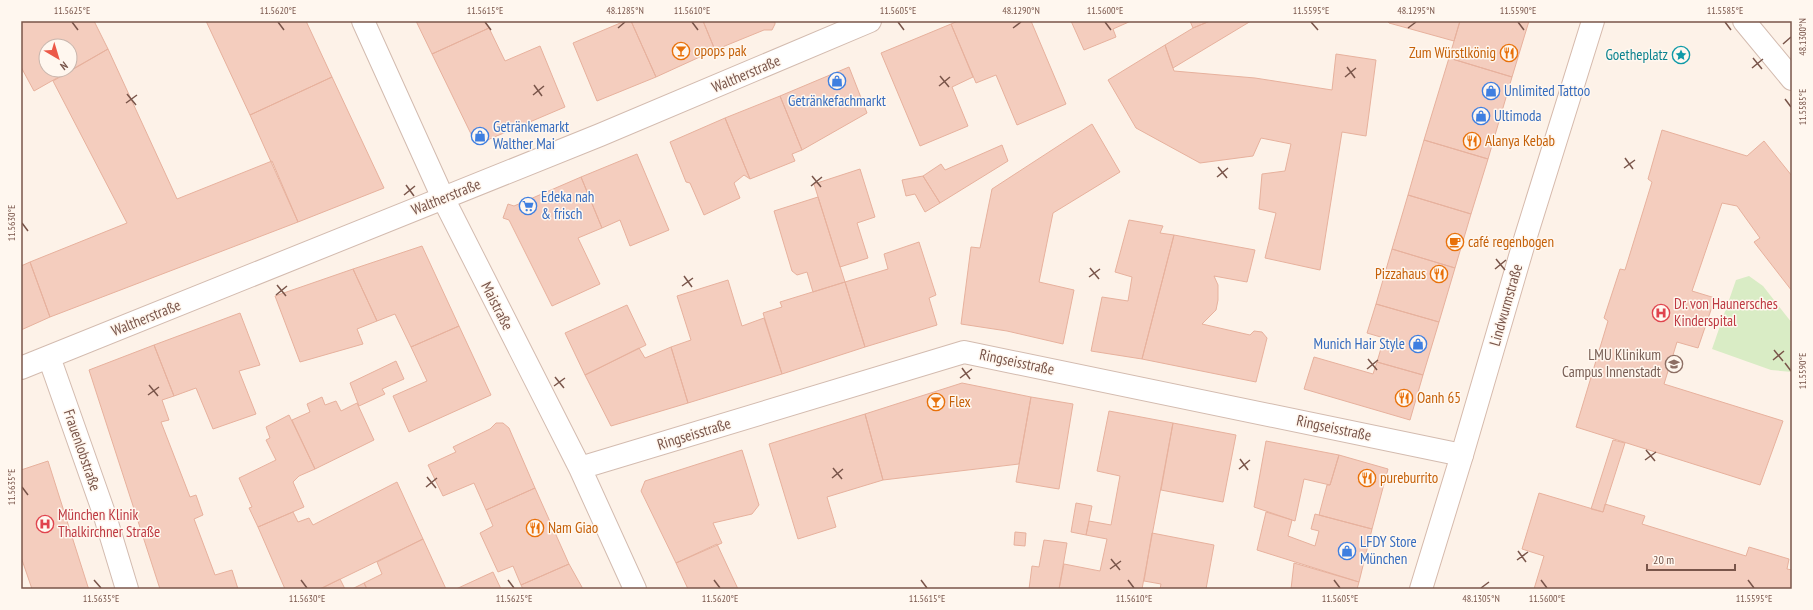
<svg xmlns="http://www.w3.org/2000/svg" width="1813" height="610" font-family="'PT Sans Narrow',sans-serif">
<rect width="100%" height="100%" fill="#fdf2e8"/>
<path fill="#d9ecc5" d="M 1749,276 L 1763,286 L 1792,323 L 1792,372 L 1771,370 L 1712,349 L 1736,280 Z"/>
<path fill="#f4cdbe" stroke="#e7b19d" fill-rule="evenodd" d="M 21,21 L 94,21 L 108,49 L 34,91 L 21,67 ZM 46,46 L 70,46 L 70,70 L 46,70 Z
M 206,21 L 306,21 L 332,77 L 250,115 Z
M 416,21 L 485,21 L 489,28 L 432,54 Z
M 625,21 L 631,21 L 656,77 L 597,101 L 573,43 Z
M 631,21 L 703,21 L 715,50 L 656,77 Z
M 703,21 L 775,21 L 775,24 L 772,30 L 764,30 L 715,50 Z
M 958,21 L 1031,21 L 1066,104 L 1017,125 L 996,75 L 976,83 L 951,24 Z
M 1071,21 L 1131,21 L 1113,29 L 1116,37 L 1084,50 Z
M 1190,21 L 1210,21 L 1193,28 Z
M 1210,21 L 1251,21 L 1173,68 L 1165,45 L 1193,28 Z
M 1387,21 L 1460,21 L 1454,41 L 1389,23 Z
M 1460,21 L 1529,21 L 1512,77 L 1449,58 Z
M 951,24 L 973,77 L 952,87 L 968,126 L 920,146 L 881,53 Z
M 489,28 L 505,61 L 540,46 L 565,107 L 485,141 L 473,138 L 432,54 Z
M 1165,45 L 1174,71 L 1255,78 L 1332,90 L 1336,54 L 1376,60 L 1366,136 L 1342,132 L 1320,270 L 1265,258 L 1276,213 L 1259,209 L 1262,174 L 1285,171 L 1291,144 L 1261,138 L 1253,156 L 1200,163 L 1136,128 L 1108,80 Z
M 108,49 L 177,199 L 272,161 L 298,222 L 50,317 L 30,262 L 127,223 L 53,81 Z
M 1449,58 L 1512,77 L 1488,159 L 1424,140 Z
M 849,67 L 867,113 L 802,150 L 780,96 Z
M 332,77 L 384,188 L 298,222 L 250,115 Z
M 780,96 L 802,150 L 792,154 L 795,161 L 750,179 L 725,118 Z
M 725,118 L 750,179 L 744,175 L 734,183 L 740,198 L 704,215 L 690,183 L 686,182 L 670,142 Z
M 1092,124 L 1120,172 L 1053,213 L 1039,282 L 1074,290 L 1063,344 L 1007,331 L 961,324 L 971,247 L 980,248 L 992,189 Z
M 1662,130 L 1747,156 L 1764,141 L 1792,176 L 1792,291 L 1754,242 L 1760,238 L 1737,206 L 1722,203 L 1692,291 L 1715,298 L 1698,348 L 1677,342 L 1664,384 L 1783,421 L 1760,485 L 1576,427 L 1608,321 L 1604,318 L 1620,269 L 1625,270 L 1652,182 L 1648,179 Z
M 1424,140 L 1488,159 L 1471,214 L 1408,195 Z
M 1002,145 L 1008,161 L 940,203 L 923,176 L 941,164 L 945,170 Z
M 637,154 L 669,230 L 630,246 L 620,220 L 602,228 L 581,177 Z
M 860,169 L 875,217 L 857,223 L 868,258 L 840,267 L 814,184 Z
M 923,176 L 940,203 L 925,212 L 915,194 L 906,196 L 902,180 Z
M 581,177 L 602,228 L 578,238 L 600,284 L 552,306 L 509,220 L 503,218 L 508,204 L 514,206 Z
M 1408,195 L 1471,214 L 1455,268 L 1392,249 Z
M 818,197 L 845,282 L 813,292 L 807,272 L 797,275 L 792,271 L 774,211 Z
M 1129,220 L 1163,226 L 1160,233 L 1174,235 L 1142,359 L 1091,351 L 1102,297 L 1128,301 L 1132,277 L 1115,272 Z
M 1174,235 L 1255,250 L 1247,282 L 1214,276 L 1218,285 L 1218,300 L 1216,310 L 1202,324 L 1250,335 L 1254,331 L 1262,332 L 1267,338 L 1256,382 L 1142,359 Z
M 919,242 L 936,295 L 929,298 L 937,325 L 865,347 L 845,282 L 888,269 L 884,254 Z
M 422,246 L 459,326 L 411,347 L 395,314 L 377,321 L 353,269 Z
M 1392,249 L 1455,268 L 1439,322 L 1376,304 Z
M 30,262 L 50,317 L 21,330 L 21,266 Z
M 353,269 L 377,321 L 357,329 L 363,344 L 300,362 L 275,296 Z
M 728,280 L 742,326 L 764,318 L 782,374 L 688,403 L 671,347 L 691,340 L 677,296 Z
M 845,282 L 865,347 L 782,374 L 763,313 L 782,307 L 780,302 Z
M 1376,304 L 1439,322 L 1423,375 L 1377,362 L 1384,338 L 1367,333 Z
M 627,305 L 646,345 L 585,375 L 565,333 Z
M 240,313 L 260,365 L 239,371 L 256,414 L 213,429 L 196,388 L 174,396 L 154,345 Z
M 459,326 L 491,395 L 409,432 L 393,396 L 427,381 L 411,347 Z
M 154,345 L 174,396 L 162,400 L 169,420 L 161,422 L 190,497 L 196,495 L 203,515 L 194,519 L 215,575 L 232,570 L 238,589 L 160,589 L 89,370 Z
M 671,347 L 688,403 L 611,426 L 585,375 L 639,348 L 645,358 Z
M 1314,357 L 1373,374 L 1377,362 L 1423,375 L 1410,420 L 1304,389 Z
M 396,361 L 404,379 L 382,389 L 385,394 L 359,406 L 350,383 Z
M 962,383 L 1031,397 L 1019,464 L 883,480 L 865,414 Z
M 322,397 L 325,405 L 336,401 L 341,411 L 357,403 L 374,440 L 315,469 L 292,420 L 310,412 L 307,404 Z
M 1031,397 L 1073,404 L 1059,489 L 1016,482 Z
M 1109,411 L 1173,423 L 1142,589 L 1059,589 L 1064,564 L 1100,571 L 1107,539 L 1086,535 L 1089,521 L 1111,525 L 1120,476 L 1097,471 Z
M 865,414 L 883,480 L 827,497 L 836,527 L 798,539 L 769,444 Z
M 289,415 L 315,469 L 299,476 L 293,482 L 304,507 L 258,527 L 249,508 L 252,507 L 239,478 L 276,460 L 266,440 L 270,438 L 266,427 Z
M 496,423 L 503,423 L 509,428 L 535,488 L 486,510 L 474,483 L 443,496 L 428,465 L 456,452 L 453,447 L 490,429 Z
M 1173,423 L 1236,435 L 1223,502 L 1161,490 Z
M 1613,440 L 1625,443 L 1603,512 L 1591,509 Z
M 1266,441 L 1339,455 L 1330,485 L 1304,479 L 1295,521 L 1254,507 Z
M 742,450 L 759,505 L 752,514 L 713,523 L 722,543 L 676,563 L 641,491 L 645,481 Z
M 1339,455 L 1388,469 L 1372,529 L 1319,515 L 1327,485 L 1330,485 Z
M 48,461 L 88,587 L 89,589 L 32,589 L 21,557 L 21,470 Z
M 397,482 L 423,539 L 320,589 L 285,589 L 258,527 L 293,512 L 298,522 L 309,518 L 313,525 Z
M 535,488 L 569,564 L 521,585 L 513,566 L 498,572 L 480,533 L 493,526 L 486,510 Z
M 1539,493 L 1603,512 L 1605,504 L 1645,516 L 1642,524 L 1746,556 L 1749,547 L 1789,559 L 1787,569 L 1792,570 L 1792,589 L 1534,589 L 1544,556 L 1522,549 Z
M 1076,503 L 1092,506 L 1086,535 L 1071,532 Z
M 1266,512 L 1292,520 L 1288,536 L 1315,546 L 1319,531 L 1311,529 L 1315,514 L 1372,529 L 1359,582 L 1257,550 Z
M 1015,532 L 1026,533 L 1025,546 L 1014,545 Z
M 1152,533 L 1214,545 L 1206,589 L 1160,589 L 1161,584 L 1144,581 Z
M 423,539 L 446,589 L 367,589 L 364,583 L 382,574 L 377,562 Z
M 1044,540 L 1067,543 L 1059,589 L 1029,589 L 1032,566 L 1039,567 Z
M 717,544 L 738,589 L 688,589 L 676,563 Z
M 1294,563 L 1359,582 L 1357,589 L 1291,589 Z
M 569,564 L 583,589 L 523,589 L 521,585 Z
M 493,572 L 501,589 L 456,589 Z
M 340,579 L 345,589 L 320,589 Z
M 364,583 L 367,589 L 352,589 Z"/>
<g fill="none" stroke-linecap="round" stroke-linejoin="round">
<defs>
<path id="street" d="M 363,21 L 443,198 L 580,468 L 635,589
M 1744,21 L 1792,79
M 49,357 L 104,513 L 127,589
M 21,368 L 600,135 L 870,21
M 580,468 L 964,352 L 1462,455"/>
<path id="secondary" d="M 1421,589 L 1462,455 L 1526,236 L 1593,21"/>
</defs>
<use href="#street" stroke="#d3bbaf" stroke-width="24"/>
<use href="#secondary" stroke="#d6baac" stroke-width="24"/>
<use href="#street" stroke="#fff" stroke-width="22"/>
<use href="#secondary" stroke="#fff" stroke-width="22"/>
</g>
<path fill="none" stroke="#79554a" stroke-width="1.5" d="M 72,22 L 78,30M 278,22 L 284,30M 485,22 L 491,30M 692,22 L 698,30M 898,22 L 904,30M 1105,22 L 1111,30M 1311,22 L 1318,30M 1518,22 L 1524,30M 1725,22 L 1731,30M 618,28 L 625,22M 1013,28 L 1021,22M 1408,28 L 1416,22M 1783,44 L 1791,37M 1753,58 L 1762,69M 1347,67 L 1355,78M 1752,68 L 1763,59M 940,76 L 949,87M 1345,77 L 1356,68M 534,85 L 542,96M 939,86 L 950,77M 127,94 L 136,105M 533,95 L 544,86M 1785,99 L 1791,107M 126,103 L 137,95M 1625,158 L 1633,169M 1218,167 L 1227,178M 1624,168 L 1635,160M 812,176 L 821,187M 1217,177 L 1228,168M 406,185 L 414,196M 811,186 L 822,177M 404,195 L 415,186M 22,223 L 28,231M 1496,259 L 1505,270M 1090,268 L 1099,279M 1495,269 L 1506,260M 684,276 L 692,287M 1089,277 L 1100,269M 277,285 L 286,296M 682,286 L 693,278M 276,295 L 287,286M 1774,350 L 1783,361M 1368,359 L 1377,370M 1773,360 L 1784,351M 1785,363 L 1791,371M 962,368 L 970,379M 1367,369 L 1378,360M 555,377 L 564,388M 960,378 L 972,369M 149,385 L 158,396M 554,386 L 565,378M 148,395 L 159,387M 1646,450 L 1655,461M 1240,459 L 1248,470M 1645,460 L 1656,452M 833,468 L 842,479M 1239,469 L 1250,460M 427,477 L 436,488M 832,478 L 843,469M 22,487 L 28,495M 426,487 L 437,478M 1518,551 L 1526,562M 1111,559 L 1120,570M 1517,560 L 1528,552M 1110,569 L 1121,561M 94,580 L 101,588M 301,580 L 307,588M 508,580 L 514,588M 714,580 L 720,588M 921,580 L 927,588M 1128,580 L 1134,588M 1334,580 L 1340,588M 1541,580 L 1547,588M 1748,580 L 1754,588M 1481,588 L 1489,582"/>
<defs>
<symbol id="bar-ring" viewBox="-11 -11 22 22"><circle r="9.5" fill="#fff7ef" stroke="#e8710a" stroke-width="1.5"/><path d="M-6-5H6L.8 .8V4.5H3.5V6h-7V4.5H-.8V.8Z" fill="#e8710a"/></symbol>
<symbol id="restaurant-ring" viewBox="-11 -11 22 22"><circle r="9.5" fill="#fff7ef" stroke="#e8710a" stroke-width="1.5"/><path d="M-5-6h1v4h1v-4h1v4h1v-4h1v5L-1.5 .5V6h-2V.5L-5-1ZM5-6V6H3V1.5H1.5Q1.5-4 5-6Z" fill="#e8710a"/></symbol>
<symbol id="sight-ring" viewBox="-11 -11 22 22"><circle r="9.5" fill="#fff7ef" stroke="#0f9aa8" stroke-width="1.5"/><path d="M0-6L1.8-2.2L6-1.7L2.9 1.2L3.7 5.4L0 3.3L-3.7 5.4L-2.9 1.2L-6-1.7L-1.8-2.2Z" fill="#0f9aa8"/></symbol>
<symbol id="shop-ring" viewBox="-11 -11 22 22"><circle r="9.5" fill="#fff7ef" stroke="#3f7fe0" stroke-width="1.5"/><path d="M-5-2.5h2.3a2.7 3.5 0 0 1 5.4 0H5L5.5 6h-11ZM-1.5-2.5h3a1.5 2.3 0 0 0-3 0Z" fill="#3f7fe0"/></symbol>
<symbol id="supermarket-ring" viewBox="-11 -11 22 22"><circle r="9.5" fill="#fff7ef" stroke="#3f7fe0" stroke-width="1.5"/><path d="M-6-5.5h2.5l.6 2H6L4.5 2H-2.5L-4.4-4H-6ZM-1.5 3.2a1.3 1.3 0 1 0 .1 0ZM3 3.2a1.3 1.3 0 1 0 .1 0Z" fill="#3f7fe0"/></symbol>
<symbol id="cafe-ring" viewBox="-11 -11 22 22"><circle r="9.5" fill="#fff7ef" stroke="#e8710a" stroke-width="1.5"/><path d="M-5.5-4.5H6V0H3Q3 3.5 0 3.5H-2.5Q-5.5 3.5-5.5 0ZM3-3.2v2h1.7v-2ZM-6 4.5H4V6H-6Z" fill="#e8710a"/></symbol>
<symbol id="hospital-ring" viewBox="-11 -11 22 22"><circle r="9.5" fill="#fff7ef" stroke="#e0444e" stroke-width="1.5"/><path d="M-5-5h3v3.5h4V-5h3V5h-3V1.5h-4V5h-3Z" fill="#e0444e"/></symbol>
<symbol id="university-ring" viewBox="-11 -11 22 22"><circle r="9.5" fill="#fff7ef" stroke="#8d6e63" stroke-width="1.5"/><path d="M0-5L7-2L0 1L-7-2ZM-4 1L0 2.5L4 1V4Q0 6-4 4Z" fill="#8d6e63"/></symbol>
</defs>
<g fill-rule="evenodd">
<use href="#bar-ring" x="671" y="41" width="20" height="20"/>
<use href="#restaurant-ring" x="1499" y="43" width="20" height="20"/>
<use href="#sight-ring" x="1671" y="45" width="20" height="20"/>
<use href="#shop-ring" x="827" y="71" width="20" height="20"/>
<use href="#shop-ring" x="1481" y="81" width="20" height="20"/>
<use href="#shop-ring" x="1471" y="106" width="20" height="20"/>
<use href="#shop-ring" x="470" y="126" width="20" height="20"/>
<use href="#restaurant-ring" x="1462" y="131" width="20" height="20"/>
<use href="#supermarket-ring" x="518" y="196" width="20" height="20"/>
<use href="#cafe-ring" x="1445" y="232" width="20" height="20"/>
<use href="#restaurant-ring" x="1429" y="264" width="20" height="20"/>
<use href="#hospital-ring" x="1651" y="303" width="20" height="20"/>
<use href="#shop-ring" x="1408" y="334" width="20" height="20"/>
<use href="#university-ring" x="1664" y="354" width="20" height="20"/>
<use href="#restaurant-ring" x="1394" y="388" width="20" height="20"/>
<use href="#bar-ring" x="926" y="392" width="20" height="20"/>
<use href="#restaurant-ring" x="1357" y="468" width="20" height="20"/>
<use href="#hospital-ring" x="35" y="514" width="20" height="20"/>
<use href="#restaurant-ring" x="525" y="518" width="20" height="20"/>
<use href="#shop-ring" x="1337" y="541" width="20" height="20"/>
</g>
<g text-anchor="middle" stroke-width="3" stroke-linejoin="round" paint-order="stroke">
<g font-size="15" fill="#c56008" stroke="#fff7ef" text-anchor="start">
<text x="694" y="56">opops pak</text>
<text x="1496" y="58" text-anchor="end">Zum Würstlkönig</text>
<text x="1485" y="146">Alanya Kebab</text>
<text x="1468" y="247">café regenbogen</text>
<text x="1426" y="279" text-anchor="end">Pizzahaus</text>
<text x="1417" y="403">Oanh 65</text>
<text x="949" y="407">Flex</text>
<text x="1380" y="483">pureburrito</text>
<text x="548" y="533">Nam Giao</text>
</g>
<g font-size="15" fill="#0d838f" stroke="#fff7ef" text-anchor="end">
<text x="1668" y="60">Goetheplatz</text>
</g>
<g font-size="15" fill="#79554a" stroke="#fff7ef">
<text transform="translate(746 74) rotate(-23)" y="5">Waltherstraße</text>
<text transform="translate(446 197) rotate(-22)" y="5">Waltherstraße</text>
<text transform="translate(1506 305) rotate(-74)" y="5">Lindwurmstraße</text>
<text transform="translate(497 306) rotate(63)" y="5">Maistraße</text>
<text transform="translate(146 318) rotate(-22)" y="5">Waltherstraße</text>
<text transform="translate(1017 362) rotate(12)" y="5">Ringseisstraße</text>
<text transform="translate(1334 428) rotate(12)" y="5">Ringseisstraße</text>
<text transform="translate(694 434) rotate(-17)" y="5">Ringseisstraße</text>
<text transform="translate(82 450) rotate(71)" y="5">Frauenlobstraße</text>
</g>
<g font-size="15" fill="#366cbe" stroke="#fff7ef" text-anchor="start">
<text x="1504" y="96">Unlimited Tattoo</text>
<text x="837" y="106" text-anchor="middle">Getränkefachmarkt</text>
<text x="1494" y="121">Ultimoda</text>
<text x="493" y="132">Getränkemarkt<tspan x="493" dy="17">Walther Mai</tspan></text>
<text x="541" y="202">Edeka nah<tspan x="541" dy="17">&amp; frisch</tspan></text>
<text x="1405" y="349" text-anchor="end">Munich Hair Style</text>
<text x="1360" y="547">LFDY Store<tspan x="1360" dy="17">München</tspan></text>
</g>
<g font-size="15" fill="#be3a42" stroke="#fff7ef" text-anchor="start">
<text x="1674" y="309">Dr. von Haunersches<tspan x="1674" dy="17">Kinderspital</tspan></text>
<text x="58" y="520">München Klinik<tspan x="58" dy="17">Thalkirchner Straße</tspan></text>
</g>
<g font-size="15" fill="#785e54" stroke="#fff7ef" text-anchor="end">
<text x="1661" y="360">LMU Klinikum<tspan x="1661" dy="17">Campus Innenstadt</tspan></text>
</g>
</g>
<rect width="1813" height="610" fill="none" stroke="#fff7ef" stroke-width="44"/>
<g transform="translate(58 58) rotate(142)"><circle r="19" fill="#fff7ef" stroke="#c9b6ad"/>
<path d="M0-3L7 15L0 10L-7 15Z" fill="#ec5948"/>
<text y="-6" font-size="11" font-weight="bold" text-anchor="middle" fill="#79554a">N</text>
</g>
<path d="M1647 564v6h88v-6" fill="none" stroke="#79554a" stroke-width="2"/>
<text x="1653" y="564" font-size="12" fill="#79554a" stroke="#fff7ef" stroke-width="3" paint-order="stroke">20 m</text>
<rect x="22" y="22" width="1769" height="566" fill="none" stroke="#79554a" stroke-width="1.5"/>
<g font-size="10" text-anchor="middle" fill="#79554a">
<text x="72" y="14">11.5625°E</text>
<text x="278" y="14">11.5620°E</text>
<text x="485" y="14">11.5615°E</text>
<text x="625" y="14">48.1285°N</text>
<text x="692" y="14">11.5610°E</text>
<text x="898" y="14">11.5605°E</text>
<text x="1021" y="14">48.1290°N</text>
<text x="1105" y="14">11.5600°E</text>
<text x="1311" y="14">11.5595°E</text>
<text x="1416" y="14">48.1295°N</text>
<text x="1518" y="14">11.5590°E</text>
<text x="1725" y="14">11.5585°E</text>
<text transform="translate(1802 37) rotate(-90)" y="4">48.1300°N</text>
<text transform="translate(1802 107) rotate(-90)" y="4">11.5585°E</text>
<text transform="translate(11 223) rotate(-90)" y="4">11.5630°E</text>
<text transform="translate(1802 371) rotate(-90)" y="4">11.5590°E</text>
<text transform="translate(11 487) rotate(-90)" y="4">11.5635°E</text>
<text x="101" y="602">11.5635°E</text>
<text x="307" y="602">11.5630°E</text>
<text x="514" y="602">11.5625°E</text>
<text x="720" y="602">11.5620°E</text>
<text x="927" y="602">11.5615°E</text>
<text x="1134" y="602">11.5610°E</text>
<text x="1340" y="602">11.5605°E</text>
<text x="1481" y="602">48.1305°N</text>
<text x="1547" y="602">11.5600°E</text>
<text x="1754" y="602">11.5595°E</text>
</g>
</svg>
